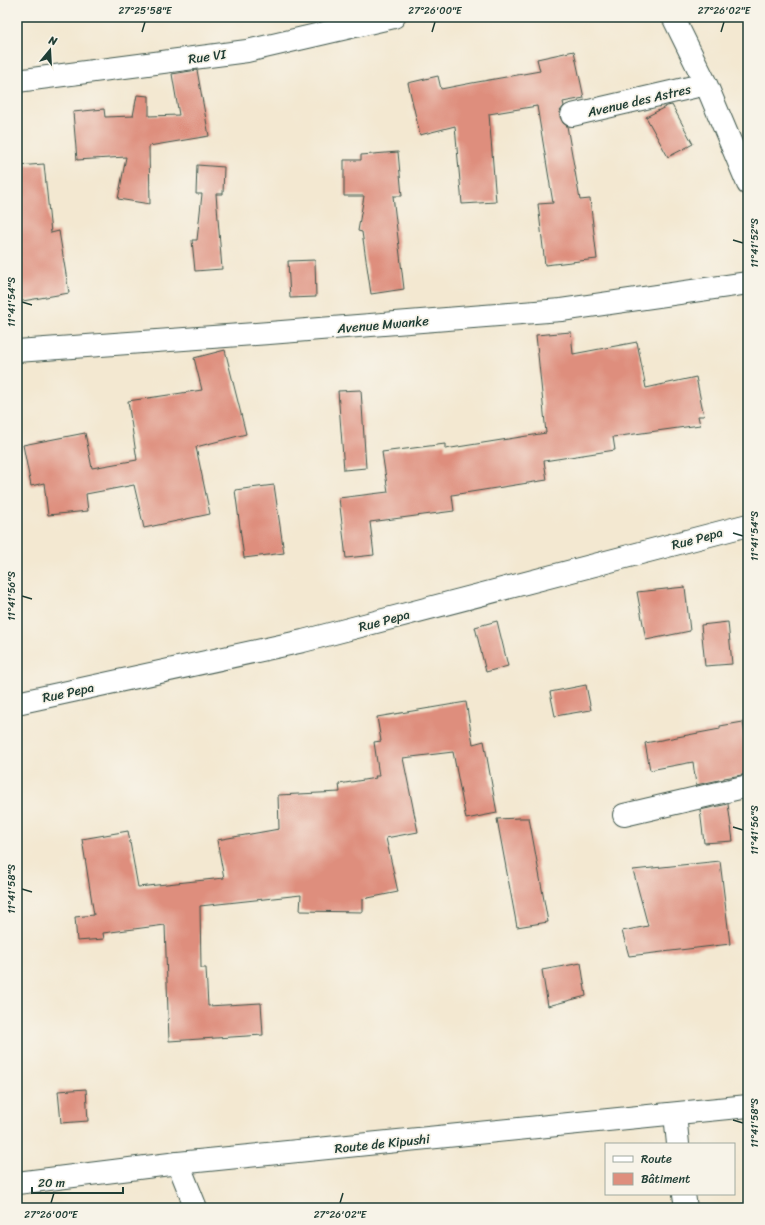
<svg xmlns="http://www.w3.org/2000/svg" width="765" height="1225" font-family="Sriracha,sans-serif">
<rect width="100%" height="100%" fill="#f7f3e8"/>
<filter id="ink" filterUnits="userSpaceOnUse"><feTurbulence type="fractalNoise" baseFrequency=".025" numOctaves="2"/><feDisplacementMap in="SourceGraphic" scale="8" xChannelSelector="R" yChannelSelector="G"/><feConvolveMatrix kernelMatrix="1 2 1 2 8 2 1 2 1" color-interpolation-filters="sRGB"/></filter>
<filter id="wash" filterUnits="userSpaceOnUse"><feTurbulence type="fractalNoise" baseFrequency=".012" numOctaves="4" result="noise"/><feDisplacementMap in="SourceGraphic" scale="16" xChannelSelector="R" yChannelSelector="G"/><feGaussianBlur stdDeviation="0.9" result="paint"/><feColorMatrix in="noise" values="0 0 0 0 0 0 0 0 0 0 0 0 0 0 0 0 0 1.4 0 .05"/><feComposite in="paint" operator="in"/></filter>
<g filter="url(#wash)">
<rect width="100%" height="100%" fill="#f3e8d1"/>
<g id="blocks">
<path fill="#de8e7d" d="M 574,51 L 584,98 L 563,102 L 564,106 L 560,111 L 560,117 L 563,123 L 567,126 L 580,200 L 590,199 L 597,259 L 545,265 L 538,204 L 553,203 L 537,106 L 489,114 L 496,202 L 462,204 L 455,126 L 420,135 L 408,83 L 438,76 L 441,89 L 472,83 L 540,71 L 537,59 Z
M 197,70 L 209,136 L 149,146 L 150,204 L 118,199 L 126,157 L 77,160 L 73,112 L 104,109 L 105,117 L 133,116 L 137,95 L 149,96 L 149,116 L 179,115 L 172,74 Z
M 672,105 L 693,144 L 668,157 L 646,117 L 667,106 Z
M 398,152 L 402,196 L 393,196 L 404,289 L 371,294 L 362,232 L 358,231 L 364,196 L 344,196 L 344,160 L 361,160 L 361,155 Z
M 44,164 L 51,233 L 59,231 L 69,293 L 17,302 L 17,166 Z
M 197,165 L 224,167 L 223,194 L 216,194 L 222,269 L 195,271 L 192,240 L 197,240 L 202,194 L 196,194 Z
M 315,260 L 316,297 L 290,298 L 288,261 Z
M 571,332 L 573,354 L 637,342 L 646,388 L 696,377 L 704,416 L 698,416 L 700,425 L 613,437 L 615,450 L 544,461 L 547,480 L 452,495 L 454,511 L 370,522 L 374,555 L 346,558 L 339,498 L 388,492 L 382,452 L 445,444 L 445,449 L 546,433 L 536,335 Z
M 225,350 L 246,434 L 196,447 L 210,514 L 144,528 L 134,485 L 86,494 L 88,511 L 48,515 L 44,483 L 31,486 L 23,445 L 85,433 L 92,468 L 137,460 L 128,401 L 202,390 L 194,358 Z
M 361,390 L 366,468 L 344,470 L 338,391 Z
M 274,485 L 284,553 L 244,558 L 235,490 Z
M 685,587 L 690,631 L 646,640 L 637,592 Z
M 497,621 L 508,666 L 486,672 L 475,627 Z
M 728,622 L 732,664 L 705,666 L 701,625 Z
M 586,685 L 591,710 L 555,716 L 550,692 Z
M 466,702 L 473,744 L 484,741 L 497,813 L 466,819 L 453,752 L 403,758 L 418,832 L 386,838 L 398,892 L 363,899 L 363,912 L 300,911 L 301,895 L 200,906 L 201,968 L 206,968 L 208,1006 L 261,1003 L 263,1035 L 169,1041 L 165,925 L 103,933 L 104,939 L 77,941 L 75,917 L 94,915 L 82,839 L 128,831 L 138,887 L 224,878 L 217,840 L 279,829 L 278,795 L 340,792 L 339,784 L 376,778 L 375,776 L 379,776 L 374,742 L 381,741 L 377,717 Z
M 743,722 L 748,753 L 748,774 L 724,778 L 724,779 L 696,785 L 693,762 L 650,770 L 645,743 L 720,729 L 720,726 Z
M 728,804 L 733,841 L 704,843 L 700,810 Z
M 519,818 L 529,818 L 548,922 L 517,927 L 497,819 Z
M 720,861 L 730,944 L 629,956 L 622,931 L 648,926 L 633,870 Z
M 581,963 L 586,996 L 548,1006 L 542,970 Z
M 86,1089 L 88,1121 L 61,1123 L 58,1091 Z"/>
</g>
</g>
<g filter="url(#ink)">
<use href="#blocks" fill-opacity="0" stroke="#3f574c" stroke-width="1"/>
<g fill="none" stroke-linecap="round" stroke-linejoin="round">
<defs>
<path id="minor" d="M 673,17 L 706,84 L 748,184
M 17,81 L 247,51 L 394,17
M 572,115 L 706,84
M 17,351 L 269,333 L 561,310 L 748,283
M 17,703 L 303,641 L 748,525
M 624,815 L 748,786
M 675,1114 L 678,1144
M 178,1163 L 196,1208
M 684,1194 L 686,1208"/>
<path id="secondary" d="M 17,1183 L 178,1163 L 748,1106"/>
</defs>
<use href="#minor" stroke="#3f574c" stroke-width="24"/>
<use href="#secondary" stroke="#3f574c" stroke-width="24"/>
<use href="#minor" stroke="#fff" stroke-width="22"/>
<use href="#secondary" stroke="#fff" stroke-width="22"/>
</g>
</g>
<path fill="none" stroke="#1f3d34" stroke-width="1.5" d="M 142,32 L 145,22M 432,32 L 435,22M 721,32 L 724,22M 733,240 L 743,243M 22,302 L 32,305M 733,533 L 743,536M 22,596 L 32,599M 733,827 L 743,830M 22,889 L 32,892M 733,1120 L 743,1123M 51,1203 L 54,1193M 340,1203 L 343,1193"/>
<g text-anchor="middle" stroke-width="3.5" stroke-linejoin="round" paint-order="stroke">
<g font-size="13" fill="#1f3d34" stroke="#f7f3e8">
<text transform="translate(207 56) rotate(-8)" y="5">Rue VI</text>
<text transform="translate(639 100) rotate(-13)" y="5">Avenue des Astres</text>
<text transform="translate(383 324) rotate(-5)" y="5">Avenue Mwanke</text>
<text transform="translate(697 538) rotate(-15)" y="5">Rue Pepa</text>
<text transform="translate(384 620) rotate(-15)" y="5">Rue Pepa</text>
<text transform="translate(68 692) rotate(-12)" y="5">Rue Pepa</text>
<text transform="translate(382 1143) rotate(-6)" y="5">Route de Kipushi</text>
</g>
</g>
<rect width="765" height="1225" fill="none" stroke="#f7f3e8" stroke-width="44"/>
<rect x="605" y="1143" width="130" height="52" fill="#f7f3e8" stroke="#a1aaa0"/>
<rect x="613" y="1156" width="20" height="6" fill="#ffffff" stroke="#a1aaa0"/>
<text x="641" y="1163" font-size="12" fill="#1f3d34">Route</text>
<rect x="613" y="1173" width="20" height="12" fill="#de8e7d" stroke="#a1aaa0"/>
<text x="641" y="1183" font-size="12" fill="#1f3d34">Bâtiment</text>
<g transform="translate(50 50) rotate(18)" stroke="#f7f3e8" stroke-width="3" paint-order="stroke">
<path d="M0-3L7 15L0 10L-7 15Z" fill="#1f3d34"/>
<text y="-6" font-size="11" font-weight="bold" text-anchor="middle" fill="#1f3d34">N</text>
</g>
<path d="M32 1187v6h91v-6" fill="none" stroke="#1f3d34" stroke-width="2"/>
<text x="38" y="1187" font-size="12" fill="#1f3d34" stroke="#f7f3e8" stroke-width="3" paint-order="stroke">20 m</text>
<rect x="22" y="22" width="721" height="1181" fill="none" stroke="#1f3d34" stroke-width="1.5"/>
<g font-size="10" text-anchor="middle" fill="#1f3d34">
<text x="145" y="14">27°25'58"E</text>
<text x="435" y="14">27°26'00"E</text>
<text x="724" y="14">27°26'02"E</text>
<text transform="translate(754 243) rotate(-90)" y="4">11°41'52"S</text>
<text transform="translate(11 302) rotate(-90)" y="4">11°41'54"S</text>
<text transform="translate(754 536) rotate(-90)" y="4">11°41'54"S</text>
<text transform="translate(11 596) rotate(-90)" y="4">11°41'56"S</text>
<text transform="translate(754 830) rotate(-90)" y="4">11°41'56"S</text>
<text transform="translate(11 889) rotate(-90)" y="4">11°41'58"S</text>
<text transform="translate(754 1123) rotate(-90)" y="4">11°41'58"S</text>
<text x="51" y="1218">27°26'00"E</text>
<text x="340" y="1218">27°26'02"E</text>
</g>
</svg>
